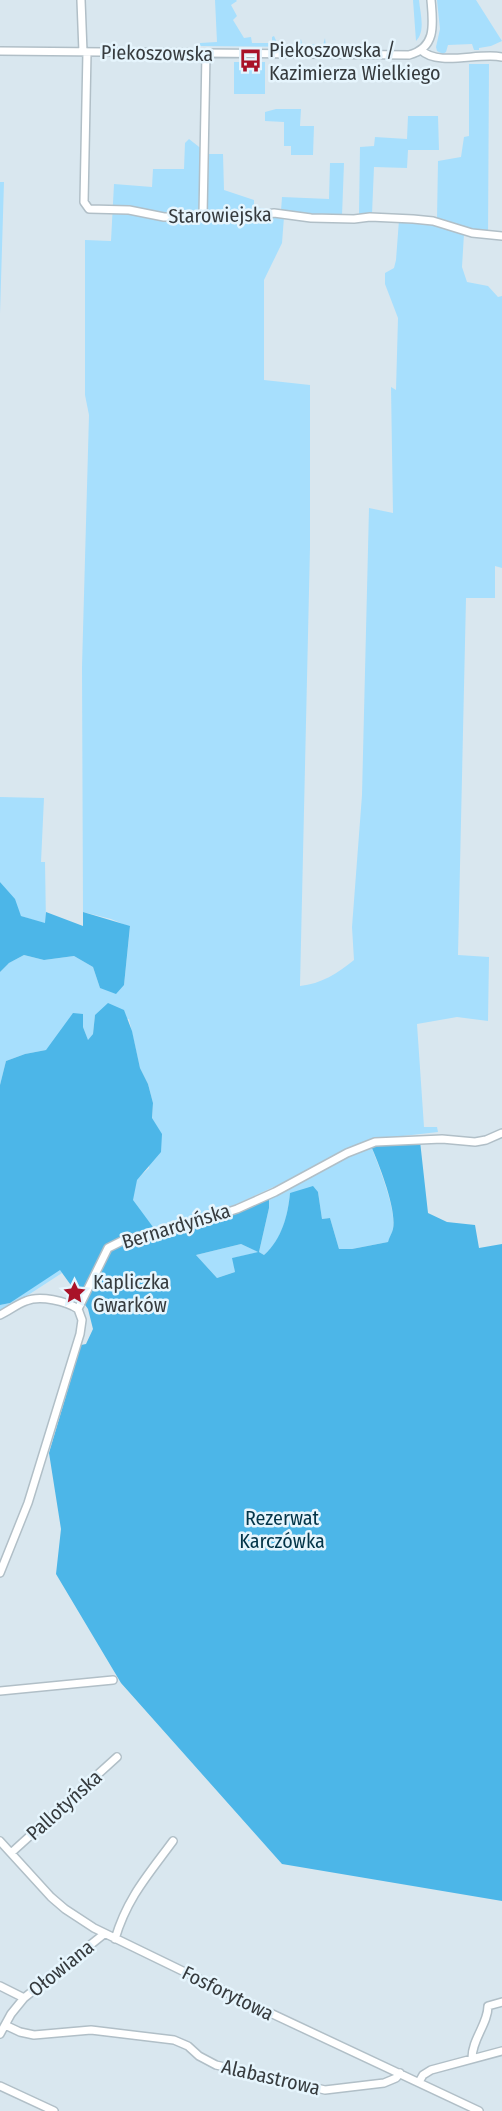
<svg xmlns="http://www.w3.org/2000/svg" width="502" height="2111" font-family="'Fira Sans Condensed',sans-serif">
<rect width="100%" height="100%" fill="#d9e7ef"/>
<path fill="#a7dffd" d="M 215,0 L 236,0 L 237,1 L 231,5 L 237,16 L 233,20 L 244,38 L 251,37 L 252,43 L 272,43 L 272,37 L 274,36 L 278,45 L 299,45 L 301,39 L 302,44 L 323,45 L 325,38 L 326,47 L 200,46 L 200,43 L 217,42 Z
M 413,0 L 419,0 C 420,13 426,31 416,41 Z
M 437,0 L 476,0 L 502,41 L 491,46 L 479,48 L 479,50 L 474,50 L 472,44 L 448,45 L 446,52 L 443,54 L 437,51 L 436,47 L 440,29 Z
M 234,62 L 265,62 L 265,94 L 234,94 Z
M 469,64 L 489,64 L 488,238 L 464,234 L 462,267 L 467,282 L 488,286 L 498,297 L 502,296 L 502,568 L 495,566 L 495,598 L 466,598 L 458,955 L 489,957 L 488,1021 L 457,1017 L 417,1024 L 424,1127 L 437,1127 L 438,1132 L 377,1139 L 239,1203 L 178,1226 L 153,1231 L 153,1227 L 135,1205 L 84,1229 L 149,1168 L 153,1103 L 148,1084 L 140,1068 L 129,1019 L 95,1015 L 93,1034 L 88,1041 L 83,1027 L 83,1014 L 58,1036 L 46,1050 L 25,1054 L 6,1061 L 0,1085 L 0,972 L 9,963 L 24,955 L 44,960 L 74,956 L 93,967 L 100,988 L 124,985 L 130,927 L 111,919 L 83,912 L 82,667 L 89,415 L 85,395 L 85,240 L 111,241 L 114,184 L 152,187 L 153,169 L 184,169 L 185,143 L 189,139 L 208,154 L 223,154 L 224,190 L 254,200 L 254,207 L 281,211 L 282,197 L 329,199 L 330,163 L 344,163 L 342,216 L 284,217 L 282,243 L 264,280 L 264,380 L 310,385 L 310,547 L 300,986 C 321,984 338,973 354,960 L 352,927 L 362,795 L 369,508 L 393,513 L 391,387 L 396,390 L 398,318 L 385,284 L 385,273 L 394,268 L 396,260 L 399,220 L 437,219 L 438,161 L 461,157 L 464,137 L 469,136 Z
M 276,109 L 301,109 L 300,126 L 314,126 L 313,155 L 291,155 L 291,146 L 284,146 L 284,122 L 265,121 L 265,112 Z
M 408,116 L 438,116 L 439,150 L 408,150 L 407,168 L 374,167 L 372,214 L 359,214 L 360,147 L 374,146 L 375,137 L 407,139 Z
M 0,182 L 4,182 L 0,314 Z
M 0,797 L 44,798 L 41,862 L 45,862 L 46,924 L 21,916 L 9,893 L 0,882 Z
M 371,1146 C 378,1164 397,1211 393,1229 C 392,1233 390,1238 388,1242 L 352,1249 L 339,1249 L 330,1218 L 322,1219 L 318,1192 L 290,1193 C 288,1216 282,1240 264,1255 L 259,1252 L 233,1258 L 235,1272 L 217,1278 L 196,1255 L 241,1244 L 259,1252 L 269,1208 L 269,1195 L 346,1156 Z
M 60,1269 L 62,1273 L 22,1299 L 0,1312 L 0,1305 L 10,1303 Z"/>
<path fill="#4cb6e8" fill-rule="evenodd" d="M 0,882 L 15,899 L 21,916 L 45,923 L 46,912 L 83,926 L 83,912 L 130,926 L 124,985 L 116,994 L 100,988 L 93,967 L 74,956 L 44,960 L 24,955 L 9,963 L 0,972 Z
M 108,1003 L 124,1010 L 132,1031 L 140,1068 L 148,1084 L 153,1103 L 152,1118 L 162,1134 L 161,1152 L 137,1180 L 133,1200 L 153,1227 L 153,1231 L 159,1236 L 190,1228 L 269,1195 L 269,1208 L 259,1252 L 264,1255 C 282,1239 288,1215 290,1193 L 313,1186 L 318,1192 L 322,1219 L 330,1218 L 339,1249 L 352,1249 L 388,1242 C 389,1238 392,1233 393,1229 C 397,1210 379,1164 371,1146 L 420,1141 L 428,1213 L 447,1222 L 475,1225 L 479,1248 L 502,1244 L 502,1901 L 282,1864 L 121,1683 L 56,1574 L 61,1529 L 49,1453 L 81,1345 L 86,1344 L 93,1329 L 88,1309 L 60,1270 L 10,1303 L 0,1305 L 0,1085 L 6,1061 L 25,1054 L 46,1050 L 73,1013 L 83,1014 L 83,1027 L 88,1040 L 93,1034 L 95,1015 ZM 241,1244 L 258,1252 L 232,1258 L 235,1272 L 217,1278 L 196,1255 Z"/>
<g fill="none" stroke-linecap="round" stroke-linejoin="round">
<defs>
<path id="street" d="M 81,0 L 83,52
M 421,50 C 438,67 479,52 502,57
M 0,51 L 409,55 C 437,48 433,23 431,0
M 87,52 L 84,202 L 89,209 L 129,210 L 164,217 L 244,217 L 274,213 L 311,218 L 354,219 L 370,217 L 413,219 L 433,221 L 472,233 L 502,236
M 203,216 L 206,53
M 0,1315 C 9,1311 17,1304 26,1301 C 40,1295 66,1301 78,1309
M 0,1573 L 28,1503 L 80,1334 L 82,1320 L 78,1309 L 108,1248 L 124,1240 L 185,1226 L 237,1209 L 275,1192 L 347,1153 L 375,1142 L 442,1139 L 475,1142 L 486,1140 L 502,1133
M 0,1691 L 113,1680
M 0,1841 L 51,1897 L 65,1909 L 94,1928 L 230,1994 L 479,2111
M 11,1853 L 117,1757
M 115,1939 C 127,1898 148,1875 173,1841
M 0,1986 L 24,1998
M 5,2025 L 20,2032 L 34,2035 L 91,2030 L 174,2040 L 188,2046 L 199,2056 L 216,2065 L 325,2090 L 384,2083 L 396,2078 L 400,2073
M 0,2034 L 11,2014 L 24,1998 L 104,1934
M 472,2058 C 472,2039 488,2024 488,2006 L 502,2002
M 419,2082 L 423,2075 L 431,2070 L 502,2051
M 0,2086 L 54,2111"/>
</defs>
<use href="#street" stroke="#b1bfc7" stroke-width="10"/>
<use href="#street" stroke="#fff" stroke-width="7"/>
</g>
<defs>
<symbol id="bus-bare" viewBox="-9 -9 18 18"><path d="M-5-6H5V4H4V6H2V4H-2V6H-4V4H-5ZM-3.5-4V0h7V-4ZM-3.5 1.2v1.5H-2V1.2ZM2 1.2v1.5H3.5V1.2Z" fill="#a91228" stroke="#e6f5fd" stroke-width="2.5" paint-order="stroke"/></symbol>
<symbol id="sight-bare" viewBox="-9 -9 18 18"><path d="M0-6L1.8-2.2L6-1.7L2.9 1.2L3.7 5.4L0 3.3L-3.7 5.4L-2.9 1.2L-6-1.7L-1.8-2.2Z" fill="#a91228" stroke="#e6f5fd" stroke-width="2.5" paint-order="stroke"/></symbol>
</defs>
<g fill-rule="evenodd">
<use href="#bus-bare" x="234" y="44" width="33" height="33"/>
<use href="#sight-bare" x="58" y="1276" width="33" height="33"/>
</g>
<g text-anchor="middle" stroke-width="5" stroke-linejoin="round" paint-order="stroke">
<g font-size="20" fill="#363b3e" stroke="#e6f5fd" text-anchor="start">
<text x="269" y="57">Piekoszowska /<tspan x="269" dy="23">Kazimierza Wielkiego</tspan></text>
<text x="93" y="1289">Kapliczka<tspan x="93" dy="23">Gwarków</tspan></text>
</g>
<g font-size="20" fill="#363b3e" stroke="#e6f5fd">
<text transform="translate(157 53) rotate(1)" y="7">Piekoszowska</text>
<text transform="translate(220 215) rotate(-1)" y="7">Starowiejska</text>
<text transform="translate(176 1226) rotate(-17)" y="7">Bernardyńska</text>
<text transform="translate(64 1805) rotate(-42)" y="7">Pallotyńska</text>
<text transform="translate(61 1968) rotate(-39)" y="7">Ołowiana</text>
<text transform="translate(228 1993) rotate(26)" y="7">Fosforytowa</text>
<text transform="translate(271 2077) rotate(13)" y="7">Alabastrowa</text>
</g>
<g font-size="20" fill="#033448" stroke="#e6f5fd">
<text x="282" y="1525">Rezerwat<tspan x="282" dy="23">Karczówka</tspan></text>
</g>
</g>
</svg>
